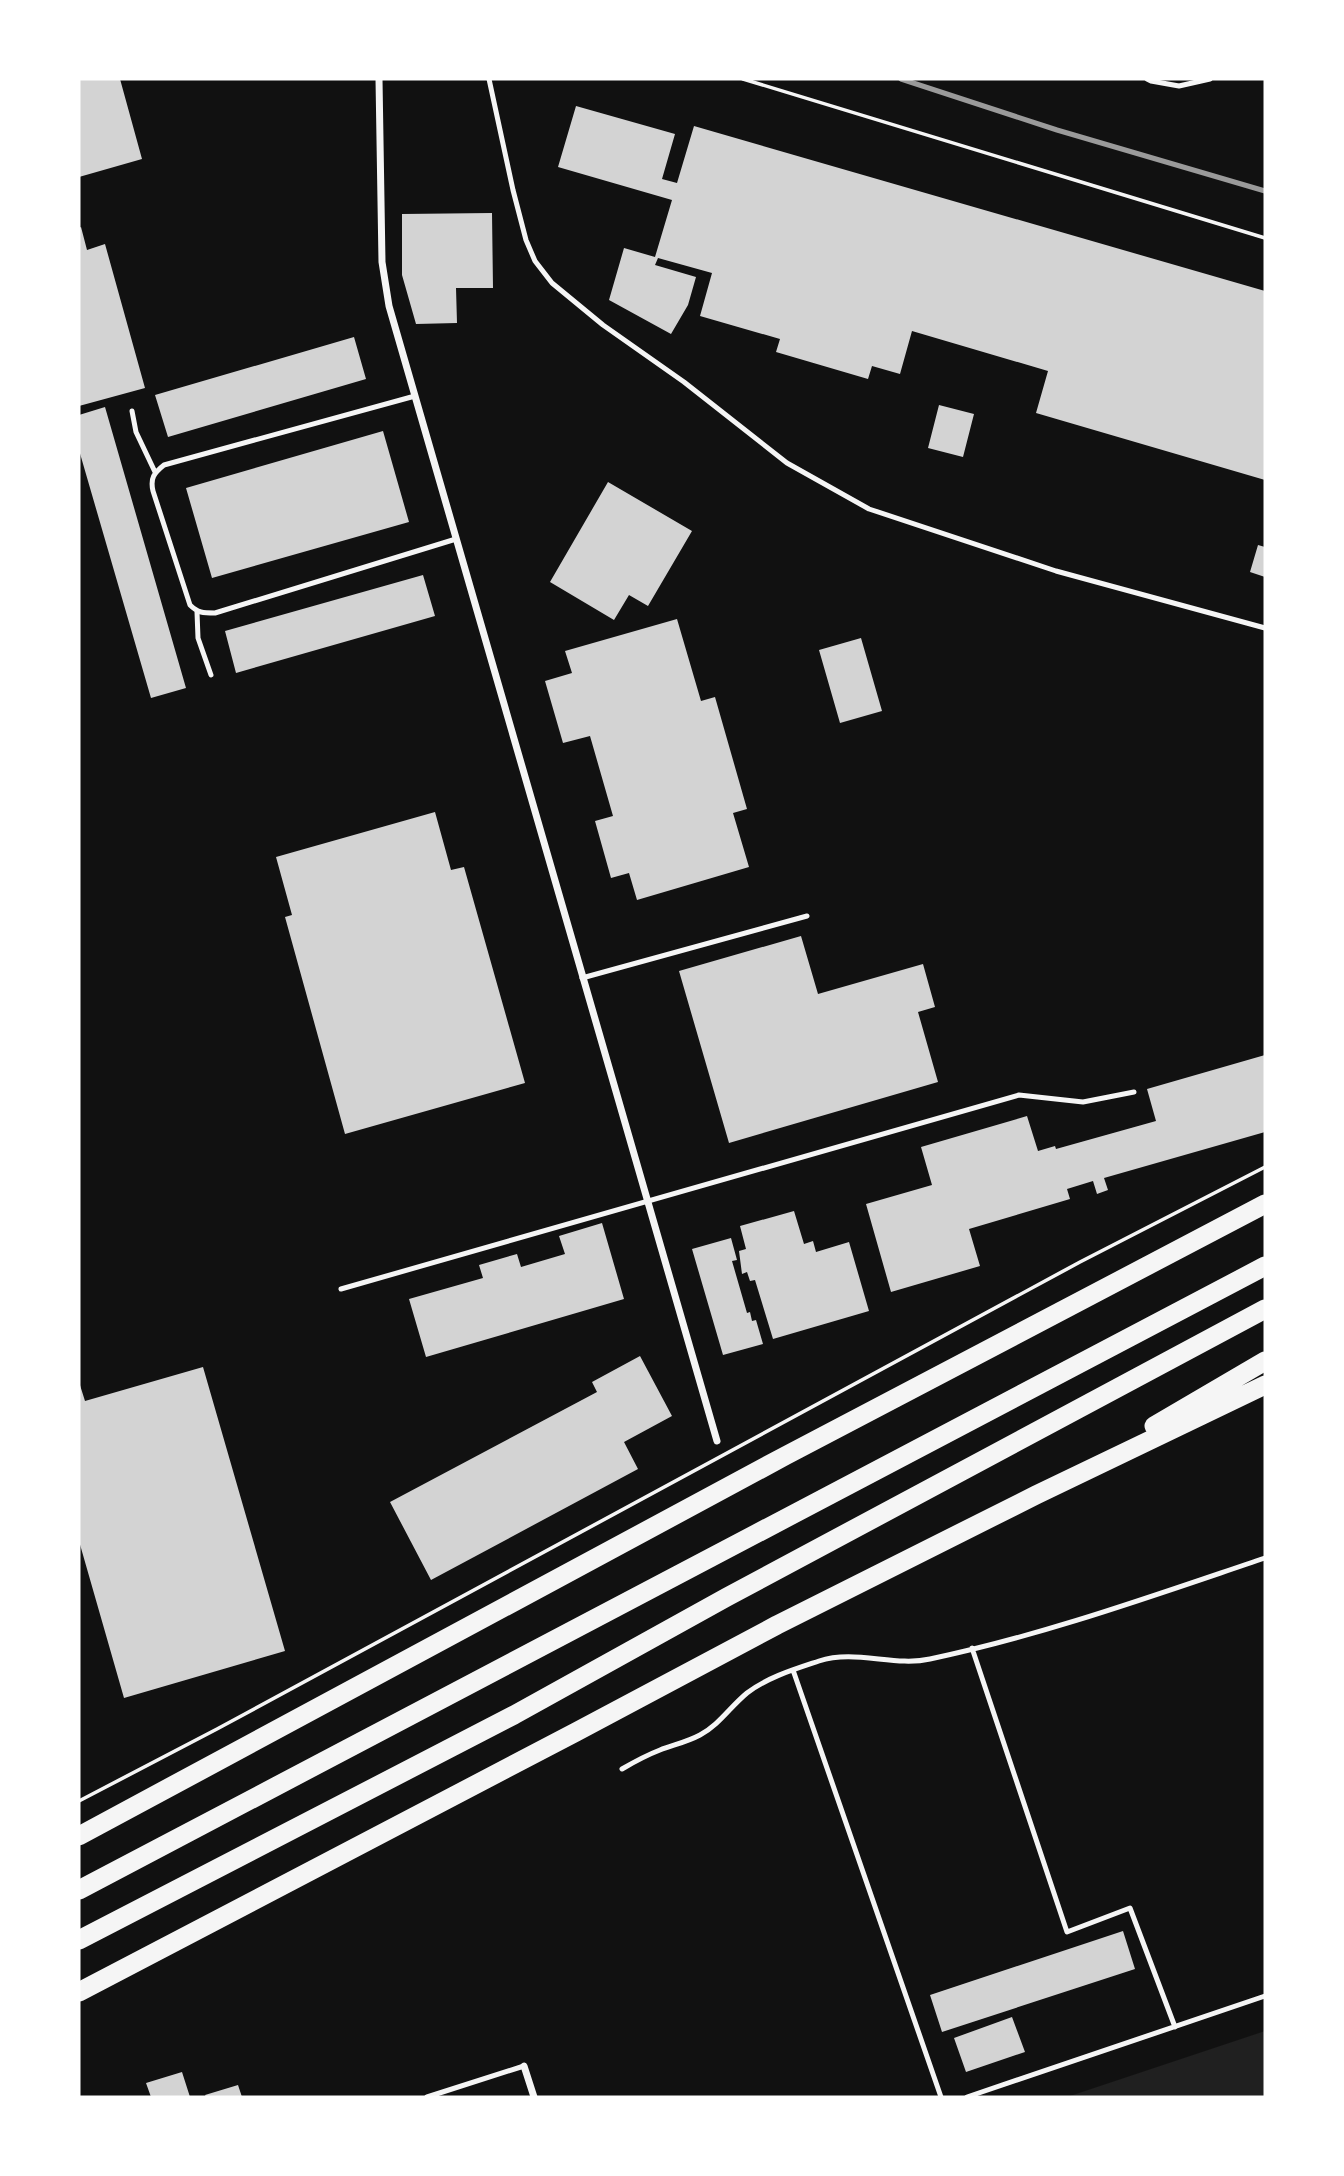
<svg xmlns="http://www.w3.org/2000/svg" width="1344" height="2176" font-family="'Zilla Slab',serif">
<rect width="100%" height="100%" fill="#111"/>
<path fill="#202020" d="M 1265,2031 L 1265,2097 L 1067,2097 Z"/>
<path fill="#d3d3d3" d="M 79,79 L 120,79 L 142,159 L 79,177 Z
M 576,106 L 675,134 L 662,179 L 677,183 L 694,126 L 1265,291 L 1265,480 L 1036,413 L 1048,371 L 912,331 L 900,374 L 872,366 L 868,379 L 776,352 L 780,339 L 700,316 L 712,273 L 658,258 L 655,265 L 696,277 L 688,305 L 671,334 L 609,300 L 624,248 L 655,257 L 672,200 L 558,167 Z
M 492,213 L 493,288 L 456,288 L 457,323 L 416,324 L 402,275 L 402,214 Z
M 81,227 L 87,250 L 105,244 L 145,388 L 79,406 L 79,228 Z
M 354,337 L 366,379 L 168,437 L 155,395 Z
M 939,405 L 974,414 L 963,457 L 928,448 Z
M 105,407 L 186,688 L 151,698 L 79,450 L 79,415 Z
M 383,431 L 409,522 L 212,578 L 186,488 Z
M 608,482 L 692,531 L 648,606 L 629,595 L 614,620 L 550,582 Z
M 1258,545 L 1265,547 L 1265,577 L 1250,572 Z
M 423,575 L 435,616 L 236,673 L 225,631 Z
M 677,619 L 701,701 L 715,697 L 747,809 L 733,813 L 749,867 L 637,900 L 629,873 L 611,878 L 595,821 L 613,816 L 590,736 L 563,743 L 545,681 L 572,673 L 565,651 Z
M 861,638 L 882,711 L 840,723 L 819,650 Z
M 435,812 L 451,870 L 464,867 L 525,1083 L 345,1134 L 285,917 L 292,915 L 276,857 Z
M 801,936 L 818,994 L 923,964 L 935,1007 L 918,1012 L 938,1082 L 729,1143 L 679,971 Z
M 1265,1055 L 1265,1132 L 1104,1178 L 1108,1190 L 1097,1194 L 1093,1181 L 1067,1189 L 1070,1199 L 969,1229 L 980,1266 L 891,1292 L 866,1204 L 932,1185 L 921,1147 L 1027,1116 L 1038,1151 L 1055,1146 L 1056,1149 L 1156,1121 L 1147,1089 Z
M 794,1211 L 804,1244 L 813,1241 L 816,1252 L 849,1242 L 869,1311 L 773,1339 L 755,1280 L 750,1281 L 747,1272 L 742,1274 L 739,1251 L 746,1249 L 740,1226 Z
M 602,1223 L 624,1299 L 426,1357 L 409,1299 L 483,1278 L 479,1265 L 517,1254 L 521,1267 L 565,1254 L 559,1236 Z
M 731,1238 L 737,1260 L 732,1261 L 747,1313 L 750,1312 L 752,1321 L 756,1320 L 763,1344 L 723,1355 L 692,1249 Z
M 640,1356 L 672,1416 L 624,1442 L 638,1469 L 431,1580 L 390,1502 L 597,1392 L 592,1382 Z
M 203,1367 L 285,1651 L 124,1698 L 79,1541 L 79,1382 L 85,1401 Z
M 1123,1931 L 1135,1969 L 942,2032 L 930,1995 Z
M 1012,2017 L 1025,2052 L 966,2072 L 954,2038 Z
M 182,2072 L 190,2097 L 151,2097 L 146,2083 Z
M 238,2085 L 242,2097 L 206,2097 L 205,2095 Z"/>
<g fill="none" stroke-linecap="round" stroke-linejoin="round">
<path stroke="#f5f5f5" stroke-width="3.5" d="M 743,79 L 1265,238
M 79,1801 L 217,1729 L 1080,1262 L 1265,1167"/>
<path stroke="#f5f5f5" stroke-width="5" d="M 489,79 L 513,190 L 526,240 L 535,261 L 552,283 L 603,325 L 684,382 L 787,463 L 869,509 L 1056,571 L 1265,628
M 1147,79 L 1151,81 L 1179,86 L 1210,79
M 415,396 L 164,465 C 154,473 150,478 153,491 L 190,605 C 198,613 203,613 215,613 L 456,539
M 132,411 L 136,432 L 155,472
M 197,612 L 198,638 L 211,675
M 582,978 L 807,916
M 341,1289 L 1019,1095 L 1083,1102 L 1134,1092
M 972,1648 L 1067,1932 L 1130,1908 L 1175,2027
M 793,1670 L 941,2097
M 622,1769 C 634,1762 647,1755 660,1750 C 673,1745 687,1742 700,1735 C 719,1725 730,1707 747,1693 C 768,1677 795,1669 819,1661 C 855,1649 894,1667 930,1659 C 1044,1635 1155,1595 1265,1558
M 427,2097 L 524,2066
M 967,2097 L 1265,1996"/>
<path stroke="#f5f5f5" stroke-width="7" d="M 379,79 L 382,262 L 389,306 L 717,1441
M 524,2066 L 534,2097"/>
<path stroke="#f5f5f5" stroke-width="19" d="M 1154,1426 L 1265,1361
M 79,1836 L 785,1456 L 1265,1204
M 79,1890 L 1265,1266
M 79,1940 L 514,1715 L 727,1597 L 1265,1309
M 79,1992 L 576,1732 L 777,1625 L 1036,1495 L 1265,1385"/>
<path stroke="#9a9a9a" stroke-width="5" d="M 901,79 L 1057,130 L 1265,191"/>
</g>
<rect width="1344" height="2176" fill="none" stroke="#ffffff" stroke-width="161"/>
</svg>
